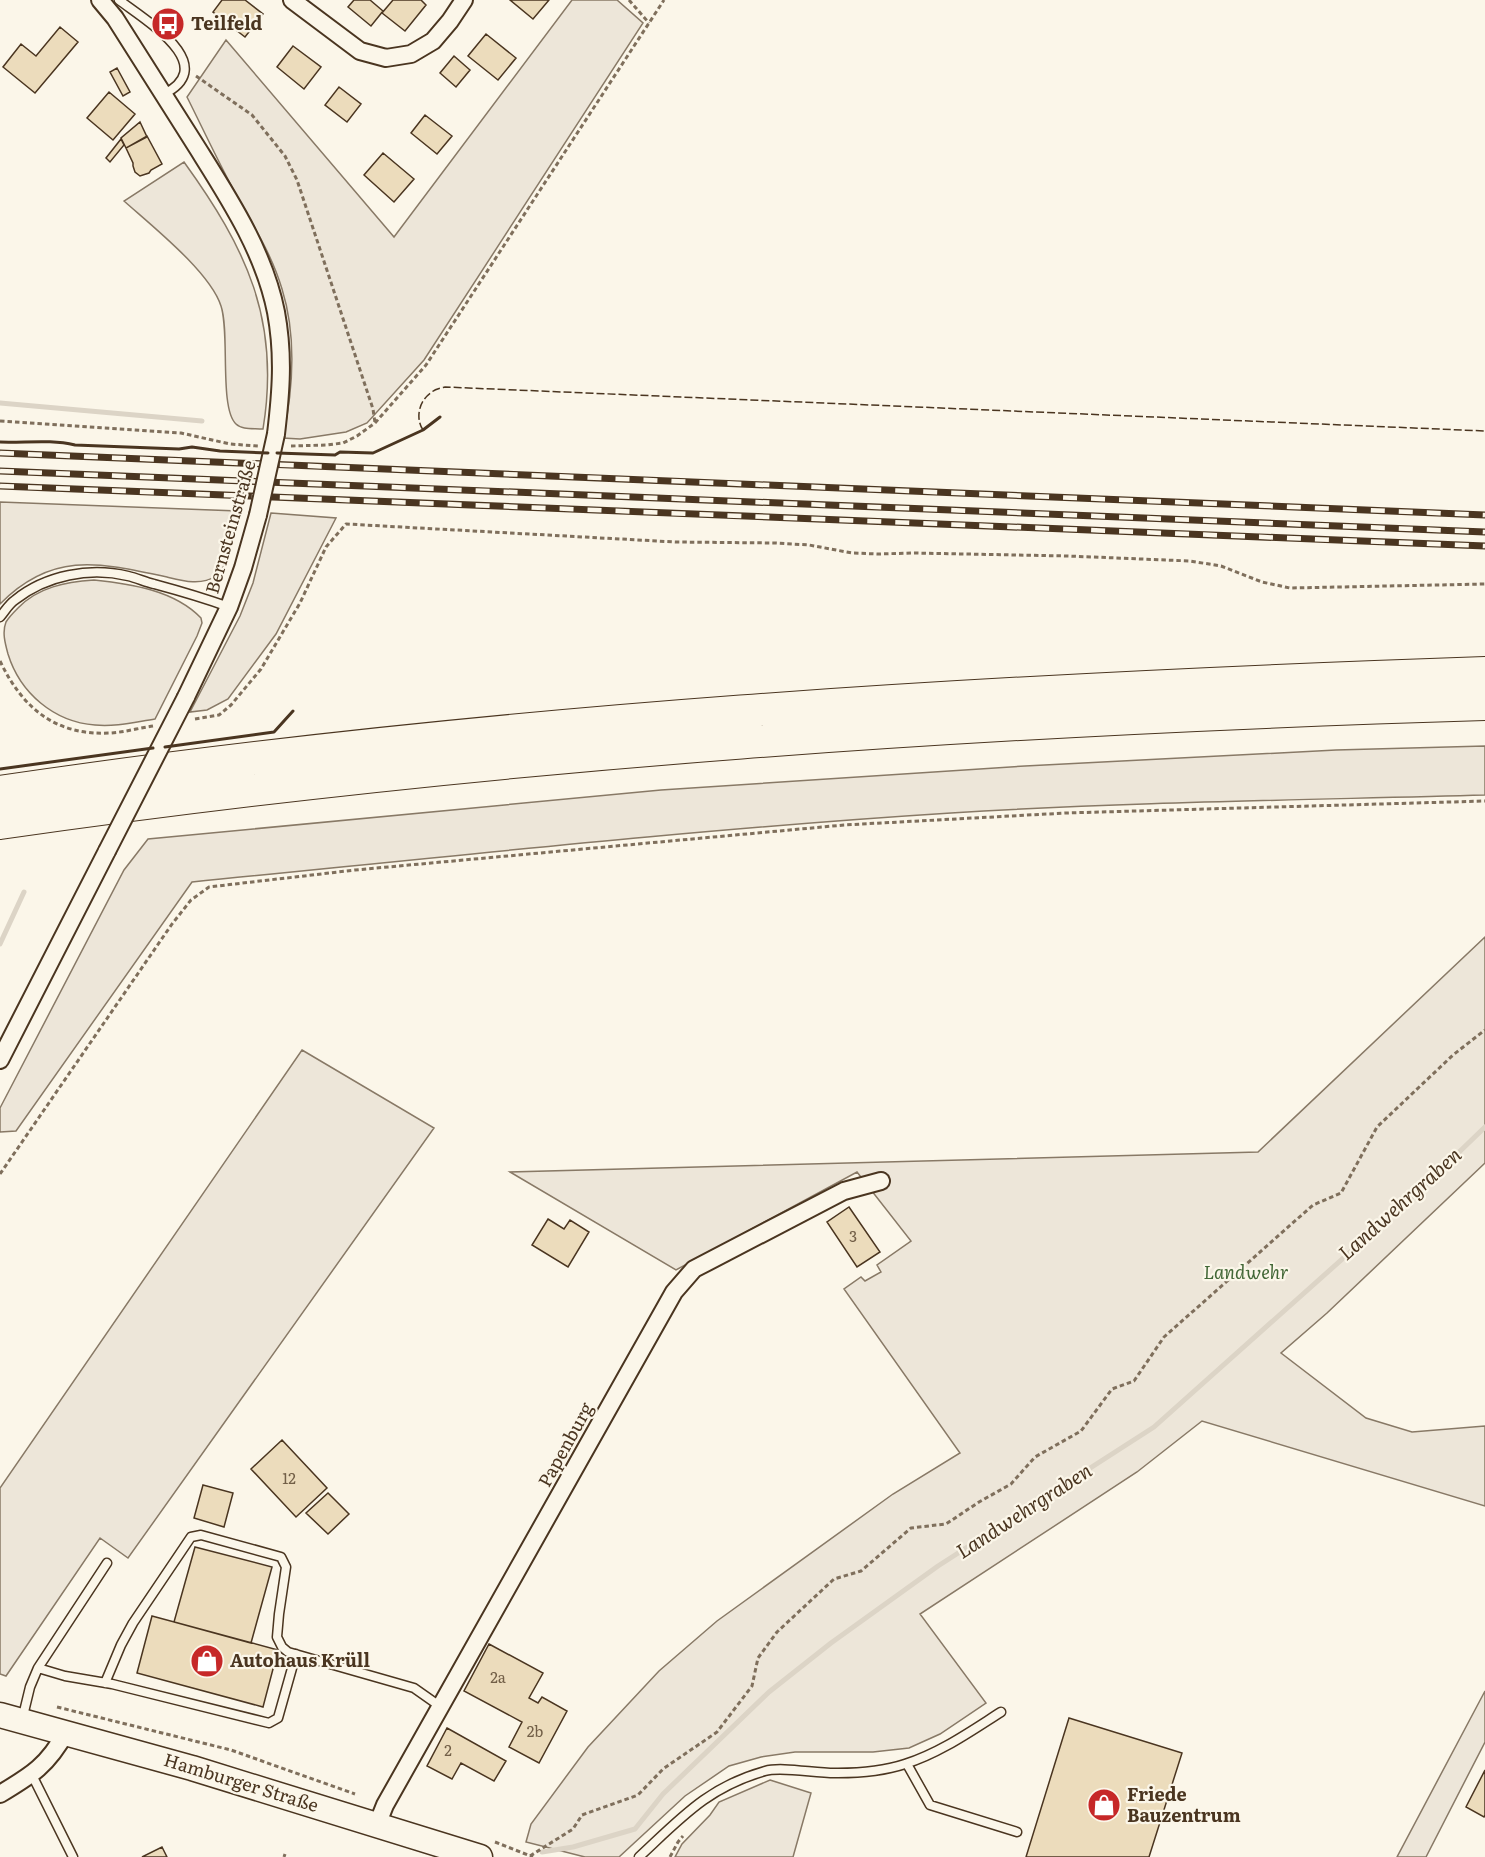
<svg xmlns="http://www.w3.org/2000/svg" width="1485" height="1857" font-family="Literata,serif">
<rect width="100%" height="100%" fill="#fbf6e9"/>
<path fill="#ede6d9" stroke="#887966" stroke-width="1.5" d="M 572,0 L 617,0 L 643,23 L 424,360 L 367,423 L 346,432 L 300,439 L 283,438 C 293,390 297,337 282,289 C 271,252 250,220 232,187 C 216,157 202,127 187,97 L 226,40 L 394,237 Z
M 184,162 C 246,248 281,320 263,429 C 254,428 242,430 236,424 C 219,408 230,332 221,306 C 210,272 152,226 124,201 Z
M 0,502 L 238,511 C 235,527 230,566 216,576 C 201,586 183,581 167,577 C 101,563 53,550 0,604 Z
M 271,513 L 336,518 L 276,634 L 228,699 L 207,710 L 190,712 L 240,616 L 253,583 Z
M 94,580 C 131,584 174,590 201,618 L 202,623 L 197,636 L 155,719 C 135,722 115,727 95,725 C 54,722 20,693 8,654 C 5,643 2,632 6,622 C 9,617 14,612 18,608 C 38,587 66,582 94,580 Z
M 1485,746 L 1485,795 C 1307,800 1129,802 951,813 C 698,829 445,857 192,882 L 16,1131 L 0,1132 L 0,1108 L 124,870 L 148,839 L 661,790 L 1025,766 L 1336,750 Z
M 1485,937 L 1485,1163 L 1327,1313 L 1281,1353 L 1366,1418 L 1412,1432 L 1485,1426 L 1485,1506 L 1202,1421 L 1137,1472 L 920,1614 L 986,1703 L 940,1734 L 909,1748 L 873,1752 L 795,1752 L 761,1757 L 729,1766 L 685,1796 L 619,1857 L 585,1857 L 526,1842 L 531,1824 L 588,1747 L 659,1671 L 717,1621 L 893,1494 L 960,1453 L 844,1289 L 861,1277 L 865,1281 L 881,1272 L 877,1265 L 911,1241 L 857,1172 L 676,1270 L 510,1172 L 1258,1152 Z
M 302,1050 L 434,1128 L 128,1558 L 100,1538 L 6,1676 L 0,1674 L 0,1488 Z
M 1485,1691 L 1485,1742 L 1426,1857 L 1397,1857 Z
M 770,1780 L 811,1793 L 793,1857 L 675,1857 L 682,1844 L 710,1815 L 719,1802 Z"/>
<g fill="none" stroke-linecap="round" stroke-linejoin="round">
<path stroke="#dcd4c6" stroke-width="5" d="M 0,403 L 202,421
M 0,944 L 24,892
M 542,1852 L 573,1847 L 635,1829 L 663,1794 L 769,1692 L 831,1643 L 938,1566 L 1154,1427 L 1423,1187 L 1485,1127"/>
</g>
<path fill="#ecdcbc" stroke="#4a3520" stroke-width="1.5" d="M 222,0 L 245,0 L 263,14 L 245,37 L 213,12 Z
M 354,0 L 370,0 L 383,11 L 371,26 L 348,7 Z
M 393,0 L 421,0 L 426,5 L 405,31 L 382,13 Z
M 510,0 L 549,0 L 533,19 Z
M 60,27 L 78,42 L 35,93 L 3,67 L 21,44 L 36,56 Z
M 486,34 L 516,58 L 498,80 L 468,56 Z
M 293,46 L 321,67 L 304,89 L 277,67 Z
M 454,56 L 470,70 L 456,87 L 440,73 Z
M 117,68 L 130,92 L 123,96 L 110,72 Z
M 339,87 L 361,104 L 347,122 L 325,105 Z
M 109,92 L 135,114 L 113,140 L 87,118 Z
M 425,115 L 452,136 L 437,154 L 411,133 Z
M 140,122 L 147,137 L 126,148 L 121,138 Z
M 147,136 L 162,164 L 151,170 L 149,173 L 140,176 L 135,172 L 133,166 L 133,163 L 126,148 Z
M 121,139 L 124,145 L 110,162 L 106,158 Z
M 383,153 L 414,179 L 394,202 L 364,175 Z
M 849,1207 L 880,1252 L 857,1267 L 827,1222 Z
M 548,1219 L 564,1229 L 570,1220 L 589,1232 L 568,1267 L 532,1245 Z
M 282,1440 L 327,1488 L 296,1517 L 251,1469 Z
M 203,1485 L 233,1493 L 224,1527 L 194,1518 Z
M 328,1493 L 349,1514 L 328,1534 L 306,1513 Z
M 195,1547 L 272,1567 L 251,1643 L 174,1622 Z
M 152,1616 L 278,1650 L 263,1707 L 137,1673 Z
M 489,1644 L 543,1673 L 529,1698 L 538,1703 L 542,1697 L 567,1711 L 539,1763 L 509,1747 L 522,1722 L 464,1691 Z
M 1069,1718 L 1182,1753 L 1149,1857 L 1026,1857 Z
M 447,1728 L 506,1761 L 494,1781 L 461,1763 L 452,1779 L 427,1766 Z
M 1485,1770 L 1485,1815 L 1484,1817 L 1466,1807 Z
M 162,1847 L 167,1857 L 142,1857 Z"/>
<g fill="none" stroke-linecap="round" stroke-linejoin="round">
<defs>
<path id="lane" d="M 119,0 C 145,20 221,65 164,94
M 0,617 C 5,611 9,604 15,600 C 46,575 90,567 128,576 C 137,578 145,582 154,584 C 180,591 204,598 229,607
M 38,1668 L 65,1676 L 112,1684 L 269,1723 L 278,1718 L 296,1654
M 105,1683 L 121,1645 L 133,1623 L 191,1537 L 201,1535 L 281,1557 L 286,1567 L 279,1614 L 277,1637 L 282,1647 L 288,1652 L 414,1688 L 441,1707
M 22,1720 L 30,1687 L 38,1668 L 107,1563
M 907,1764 L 930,1805 L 1017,1832
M 32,1775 L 73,1857
M 639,1857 C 681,1818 708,1787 765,1771 C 782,1766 818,1774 838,1773 C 860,1773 884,1771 905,1764 C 940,1753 971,1731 1001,1712"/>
<path id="street" d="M 100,0 L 115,18 C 143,62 170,105 198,149 C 230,200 264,252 276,312 C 284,355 281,392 276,434
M 292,0 L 360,51 L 386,58 L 411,54 L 433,41 L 450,21 L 464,0
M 186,697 L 229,607 L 243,568 L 258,515
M 0,1060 L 107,851
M 0,1794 C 32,1775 48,1765 66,1732
M 377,1825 L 385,1805 L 674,1292 L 694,1269 L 844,1191 L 881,1181"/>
<path id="secondary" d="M 0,1715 L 192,1768 L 480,1857"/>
<path id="highway" d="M 0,792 C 492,719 989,690 1485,673
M 0,823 C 492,752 989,719 1485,704"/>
</defs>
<use href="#lane" stroke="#4a3520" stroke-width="11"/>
<use href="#street" stroke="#4a3520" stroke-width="20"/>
<use href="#secondary" stroke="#4a3520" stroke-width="27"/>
<use href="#highway" stroke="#4a3520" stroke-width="34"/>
<path stroke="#7f6f5c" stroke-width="3" stroke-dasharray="4.5 3" stroke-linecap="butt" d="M 629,0 L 649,23
M 196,76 L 252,115 L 285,156 L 297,180 L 373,409 L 375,423
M 0,421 L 181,433 L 230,444 L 258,446
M 291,446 L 327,445 L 343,443 L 357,436 L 375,423 L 426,365 L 664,0
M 0,661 C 23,709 56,736 111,733 C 125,732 139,728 153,726
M 195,719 L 219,715 L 231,705 L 261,669 L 300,603 L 326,547 L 346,524 L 675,542 L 776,543 L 809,545 L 852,553 L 878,554 L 914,553 L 1068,556 L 1190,561 L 1221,566 L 1262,582 L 1290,588 L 1485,584
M 0,1174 L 172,924 L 191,900 L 209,887 L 355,870 L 844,825 L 1066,813 L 1485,801
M 57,1707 L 231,1750 L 355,1794
M 495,1842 L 533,1857
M 530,1856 L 573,1829 L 582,1815 L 638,1795 L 663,1769 L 717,1732 L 752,1686 L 758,1658 L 777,1632 L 834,1579 L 861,1571 L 911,1528 L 946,1524 L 979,1502 L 1011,1484 L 1035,1457 L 1081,1431 L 1112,1389 L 1134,1381 L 1164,1337 L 1313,1205 L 1341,1193 L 1377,1127 L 1453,1055 L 1485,1030
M 284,1857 L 285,1854
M 670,1857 L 678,1842 L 683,1836"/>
<use href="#lane" stroke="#fbf6e9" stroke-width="8"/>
<use href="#street" stroke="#fbf6e9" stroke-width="16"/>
<use href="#secondary" stroke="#fbf6e9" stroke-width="24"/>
<use href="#highway" stroke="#fbf6e9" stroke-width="32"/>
<defs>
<path id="rail" d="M 0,453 L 1485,515
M 0,471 L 1485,532
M 0,486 L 1485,546"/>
</defs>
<use href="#rail" stroke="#4a3520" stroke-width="7"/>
<use href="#rail" stroke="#fbf6e9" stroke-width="4.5" stroke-dasharray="14" stroke-linecap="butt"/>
<defs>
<path id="street-bridge" d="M 258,515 L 276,434
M 107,851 L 186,697"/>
</defs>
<use href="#street-bridge" stroke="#4a3520" stroke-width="20" stroke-linecap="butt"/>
<use href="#street-bridge" stroke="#fbf6e9" stroke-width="16"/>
<path stroke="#4a3520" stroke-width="1.5" stroke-dasharray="8 3" stroke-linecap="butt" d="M 423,430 C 415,418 419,400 432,392 C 435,389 441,388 445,387 L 1485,431"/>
<path stroke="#4a3520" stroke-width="3" d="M 0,442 C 25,443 50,439 75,445 L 179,449 L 192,447 L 220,451 L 268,453
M 277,453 L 335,455 L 340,452 L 373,453 L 423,430 L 440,417
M 165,747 L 274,732 L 293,711
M 0,769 L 153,748"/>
</g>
<defs>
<symbol id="bus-disc" viewBox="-11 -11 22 22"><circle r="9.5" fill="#c62828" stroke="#fbf6e9"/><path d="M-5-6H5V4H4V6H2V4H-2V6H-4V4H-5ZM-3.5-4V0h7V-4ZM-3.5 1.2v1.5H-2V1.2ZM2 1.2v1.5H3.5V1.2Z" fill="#fff"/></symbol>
<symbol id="shop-disc" viewBox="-11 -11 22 22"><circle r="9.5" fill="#c62828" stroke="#fbf6e9"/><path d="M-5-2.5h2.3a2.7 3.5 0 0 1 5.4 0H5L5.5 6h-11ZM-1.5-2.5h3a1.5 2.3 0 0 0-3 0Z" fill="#fff"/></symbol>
</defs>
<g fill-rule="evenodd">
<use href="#bus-disc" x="149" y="5" width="38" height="38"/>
<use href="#shop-disc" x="188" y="1642" width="38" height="38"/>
<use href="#shop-disc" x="1085" y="1786" width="38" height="38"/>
</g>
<g text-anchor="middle" stroke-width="4.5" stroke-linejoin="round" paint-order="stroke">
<g font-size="15" fill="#725f47">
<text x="853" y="1242">3</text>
<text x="289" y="1484">12</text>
<text x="498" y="1683">2a</text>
<text x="535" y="1737">2b</text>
<text x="448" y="1756">2</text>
</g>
<g font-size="18" font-weight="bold" fill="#4a3520" stroke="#fbf6e9" text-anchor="start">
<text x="191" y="30">Teilfeld</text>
<text x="230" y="1667">Autohaus Krüll</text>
<text x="1127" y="1801">Friede<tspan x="1127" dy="21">Bauzentrum</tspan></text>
</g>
<g font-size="18" fill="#4a3520" stroke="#fbf6e9">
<text transform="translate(231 527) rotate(-74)" y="6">Bernsteinstraße</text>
<text transform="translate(566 1445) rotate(-61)" y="6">Papenburg</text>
<text transform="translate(241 1783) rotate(17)" y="6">Hamburger Straße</text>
</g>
<g font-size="18" font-style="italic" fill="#436837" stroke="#fbf6e9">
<text x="1246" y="1279">Landwehr</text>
</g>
<g font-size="20" font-style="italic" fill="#4a3520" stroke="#fbf6e9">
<text transform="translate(1400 1204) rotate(-42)" y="7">Landwehrgraben</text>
<text transform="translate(1024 1511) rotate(-33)" y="7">Landwehrgraben</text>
</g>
</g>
</svg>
